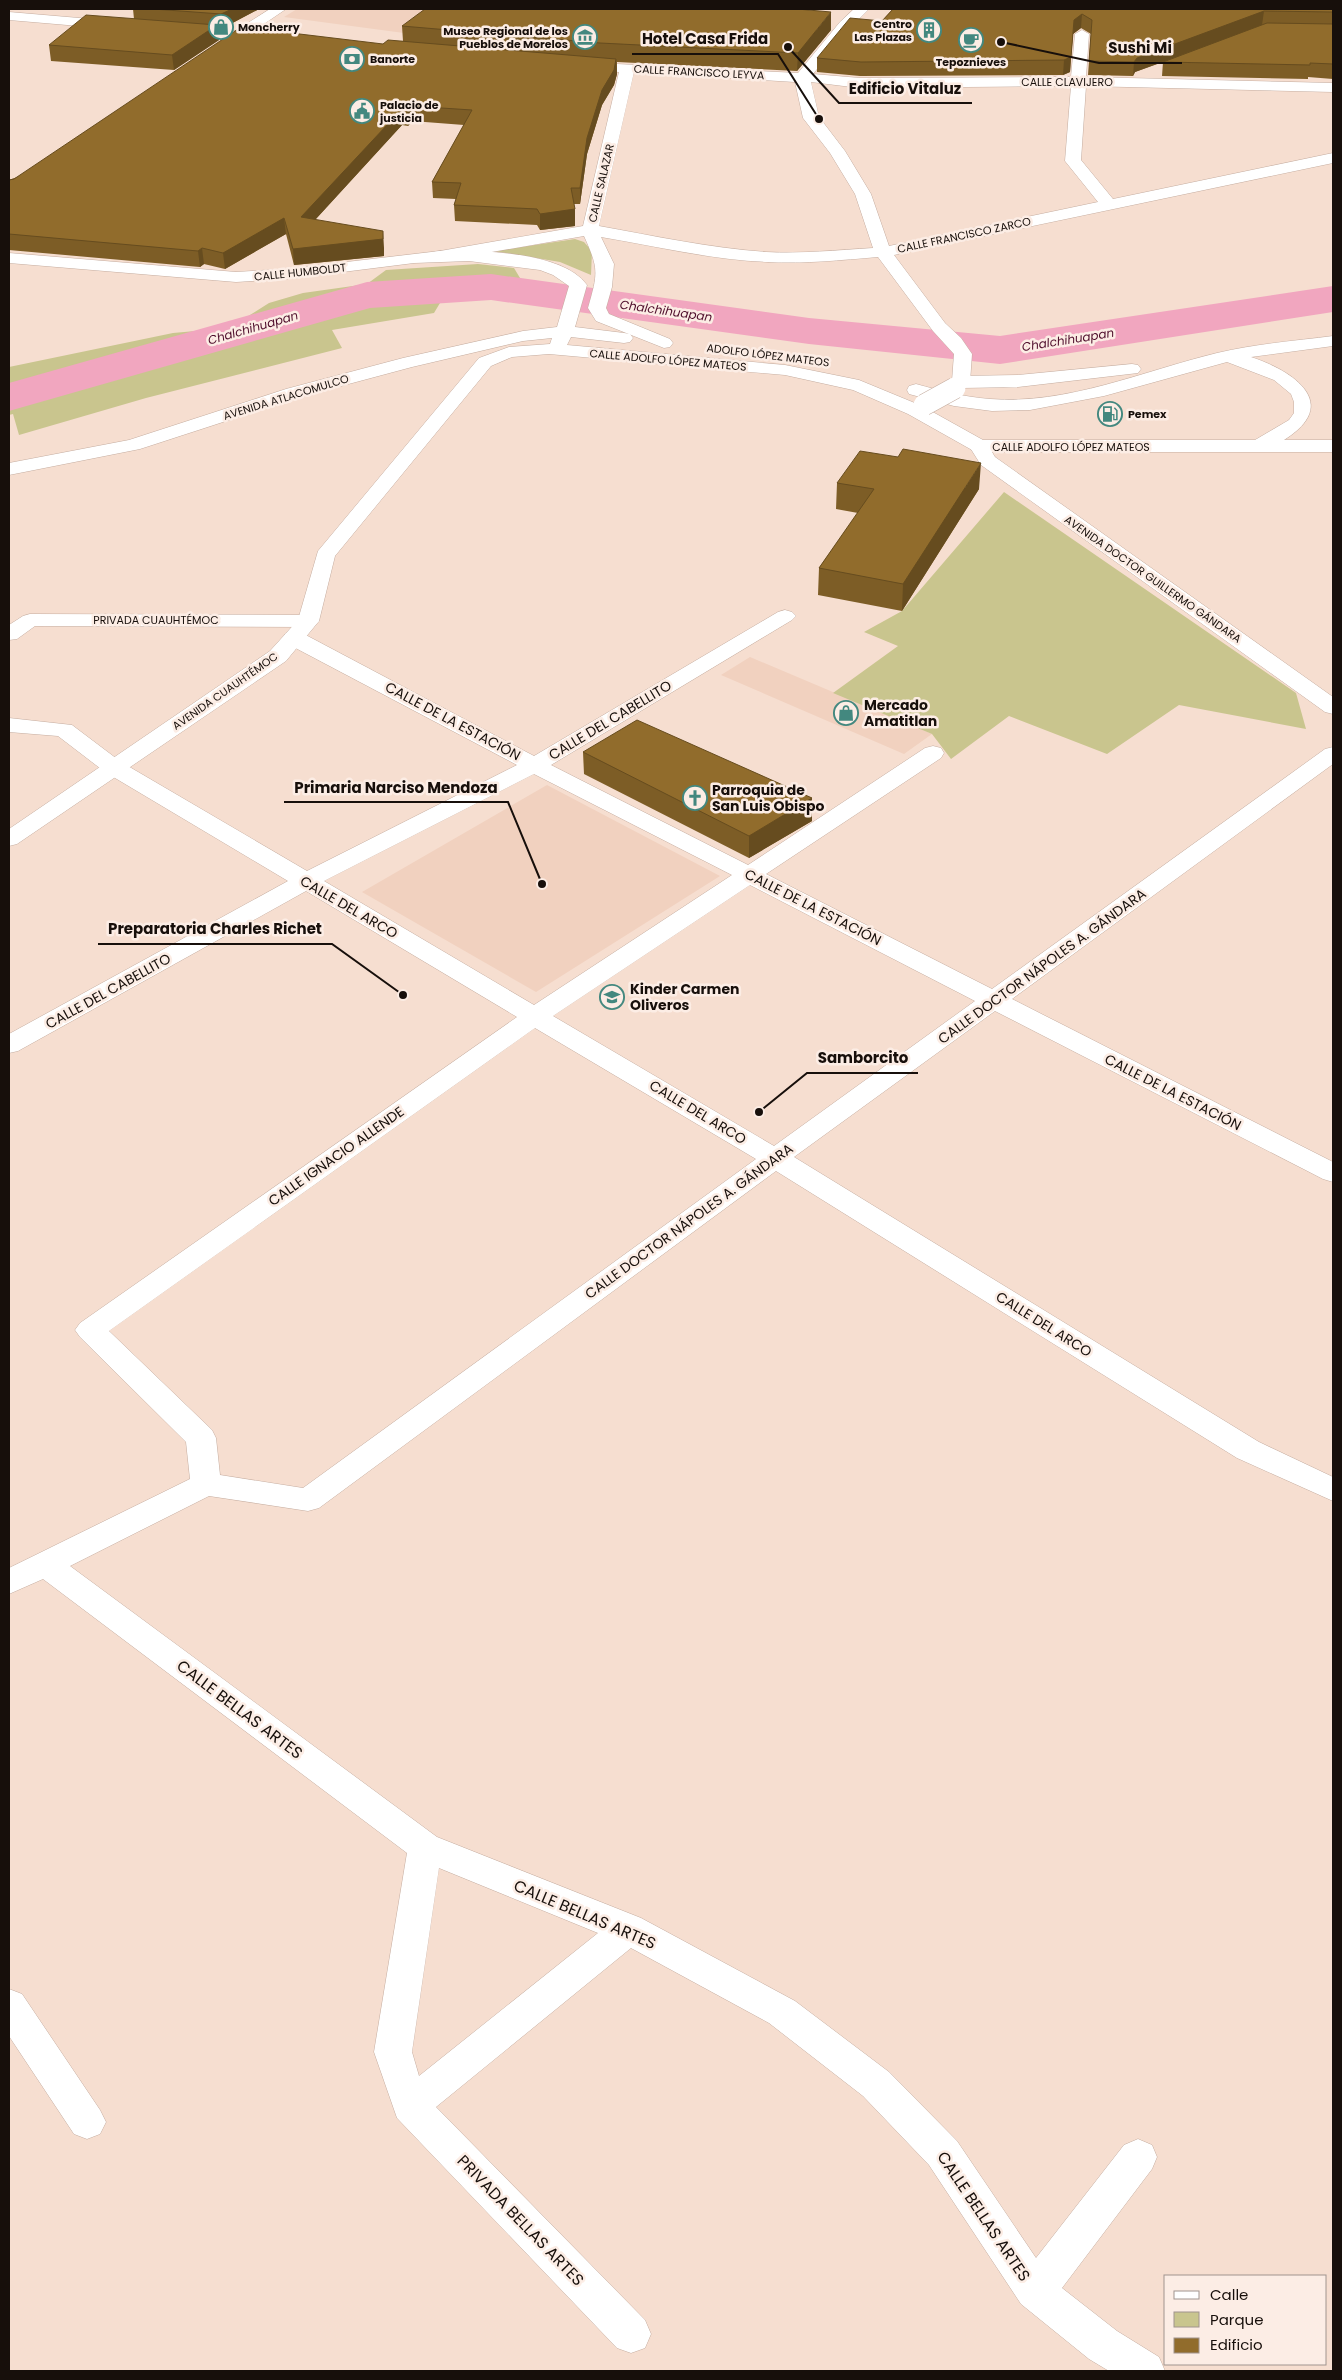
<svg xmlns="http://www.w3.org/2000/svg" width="1342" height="2380" font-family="Poppins,sans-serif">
<rect width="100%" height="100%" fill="#f6ded0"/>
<path fill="#f1d1bf" d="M 297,9 L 435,9 L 404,33 L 284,17 Z
M 750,657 L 932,734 L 904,754 L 721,675 Z
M 547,785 L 720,876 L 536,992 L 362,892 Z"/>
<path fill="#c9c58e" d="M 575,239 L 584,242 L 592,251 L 591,275 L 560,262 L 494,251 Z
M 478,264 L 514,268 L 526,288 L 521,301 L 443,298 L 434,313 L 332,330 L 342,348 L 146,398 L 19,435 L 13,414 L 9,415 L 9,367 L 173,333 L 229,328 L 269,303 L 303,293 L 367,284 L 386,270 Z
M 1004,492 L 1296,693 L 1306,729 L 1179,705 L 1107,754 L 1009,716 L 951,759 L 932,734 L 833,693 L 898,646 L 864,632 L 902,611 Z"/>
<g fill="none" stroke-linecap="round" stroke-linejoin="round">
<path fill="#f1a6bf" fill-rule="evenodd" d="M 491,274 L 809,318 L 1000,336 L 1333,286 L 1333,312 L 1000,364 L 809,344 L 491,300 L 370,308 L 9,411 L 9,383 L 367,282 Z"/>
<defs>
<path id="minor" d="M 270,9 L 286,9 L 252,32 L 271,35 L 273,38 C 266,47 252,39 242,40 C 236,41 233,44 227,42 L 225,39 L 180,34 L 173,30 L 180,26 L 235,31 Z
M 854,9 L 869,9 L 850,28 L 813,74 L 860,78 L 1071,77 L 1075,34 L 1082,30 L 1089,34 L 1086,77 L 1333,83 L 1333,92 L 1086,86 L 1081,160 L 1113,199 L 1333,153 L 1333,163 L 894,255 L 945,323 L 961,338 L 972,354 L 970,382 L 962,392 L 948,392 L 946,388 L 952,381 L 954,354 L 933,331 L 878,257 C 841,260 805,264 768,262 C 712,260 656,246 601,237 L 614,264 L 612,287 L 606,308 L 609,314 L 670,339 L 673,343 L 670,347 L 664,348 L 596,321 L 588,308 C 598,273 599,269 584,236 L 440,261 L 434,260 L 431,256 L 434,252 L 440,251 L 583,226 L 619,72 L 581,69 L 574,65 L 576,62 L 798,73 L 840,22 ZM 634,72 L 795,82 L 803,118 L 830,153 L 855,194 L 873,248 C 837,250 802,254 766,252 C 710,248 654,236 599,226 ZM 811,82 L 860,88 L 1071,86 L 1065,161 L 1098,202 L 889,246 L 871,194 L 845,151 L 819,117 Z
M 9,12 L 114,21 L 121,25 L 114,29 L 9,20 Z
M 979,440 L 986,442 L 995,457 L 1333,697 L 1333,714 L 1325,712 L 981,465 L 969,446 L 972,442 Z
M 785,610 L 792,612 L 796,616 L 792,620 L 551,765 L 748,865 L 925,748 L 933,746 L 941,748 L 944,753 L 941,758 L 766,874 L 992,989 L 1325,749 L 1333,747 L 1333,764 L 1012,999 L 1333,1162 L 1333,1182 L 1323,1179 L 995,1011 L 794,1157 L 1259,1442 L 1333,1477 L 1333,1501 L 1237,1458 L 776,1171 L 319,1508 L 308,1511 L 209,1496 L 70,1566 L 437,1837 L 641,1918 L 795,2001 L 889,2072 L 957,2141 L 1036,2258 L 1124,2145 L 1138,2139 L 1152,2145 L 1157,2157 L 1152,2169 L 1062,2288 L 1117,2331 L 1159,2357 L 1165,2371 L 1109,2371 L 1089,2359 L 1021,2304 L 929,2165 L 863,2096 L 769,2023 L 631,1948 L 436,2107 L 645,2320 L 651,2334 L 645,2348 L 631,2353 L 617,2348 L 397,2118 L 374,2052 L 407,1853 L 43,1579 L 9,1594 L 9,1568 L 190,1479 L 186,1442 L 80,1337 L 75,1330 L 80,1323 L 517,1017 L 306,891 L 18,1051 L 9,1053 L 9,1034 L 288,881 L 105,772 L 58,736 L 9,732 L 9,718 L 72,725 L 121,762 L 307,871 L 517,765 L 286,643 L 283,638 L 286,633 L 294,632 L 302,633 L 534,756 L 778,612 ZM 534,774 L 732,875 L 534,1005 L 324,881 ZM 750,885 L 975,1001 L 774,1146 L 553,1016 ZM 535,1028 L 756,1159 L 303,1488 L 220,1475 L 216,1438 L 212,1430 L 109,1331 ZM 439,1868 L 598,1933 L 419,2076 L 412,2052 Z
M 30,614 L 308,615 L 315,617 L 319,621 L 315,625 L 308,627 L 35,626 L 17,639 L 9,640 L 9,625 L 23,616 Z
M 9,1989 L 22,1994 L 100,2110 L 106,2122 L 100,2134 L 87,2139 L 74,2134 L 9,2036 Z"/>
<path id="major" d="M 440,251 C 478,250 563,251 587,285 L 575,327 L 624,333 L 630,334 L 633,338 L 630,342 L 624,343 L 571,337 L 567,345 L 785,365 L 859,380 L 922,406 L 983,440 L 1255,440 L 1289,420 L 1294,413 L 1294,402 L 1291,394 L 1274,380 L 1227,362 L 1104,396 L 1030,410 L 992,411 L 954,406 L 909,394 L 907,390 L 909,386 L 916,384 C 941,391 964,397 990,399 C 1067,405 1143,371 1217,353 C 1255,344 1294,341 1333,336 L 1333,346 L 1251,357 C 1294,371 1342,404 1284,440 L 1333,440 L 1333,452 L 979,452 L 972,450 L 908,414 L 853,390 L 785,375 L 549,354 L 512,357 L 491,366 L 335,556 L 319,621 L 286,661 L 17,844 L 9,846 L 9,829 L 270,651 L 298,620 L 318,551 L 479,358 L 509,347 L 550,344 L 552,338 L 523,341 L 412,367 L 300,397 L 140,449 L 9,475 L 9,463 L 129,440 L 286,389 L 403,358 L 523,331 L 557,327 L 569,286 L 553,275 L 540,270 L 469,261 L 414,263 L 287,279 L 236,282 L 9,263 L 9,253 L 236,272 L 287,269 Z
M 1132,364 L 1138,365 L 1141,369 L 1138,373 L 1018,387 L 961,388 L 954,386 L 952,382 L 954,378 L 961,376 L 1018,375 Z"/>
</defs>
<use href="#minor" stroke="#c5ada0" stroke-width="1"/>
<use href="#major" stroke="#c5ada0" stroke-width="1"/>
<use href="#minor" fill="#fff" fill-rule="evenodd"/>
<use href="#major" fill="#fff" fill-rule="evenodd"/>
<defs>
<path id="minor-bridge" d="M 924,405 L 955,388"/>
</defs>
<use href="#minor-bridge" stroke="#c5ada0" stroke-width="22" stroke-linecap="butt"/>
<use href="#minor-bridge" stroke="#fff" stroke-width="21"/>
</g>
<path fill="#7d5d26" d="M 133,9 L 259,9 L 223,28 L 217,28 L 219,40 L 174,70 L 51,61 L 49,45 L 134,19 Z
M 893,9 L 1333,9 L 1333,79 L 1308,77 L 1308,79 L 1162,76 L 1163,62 L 1135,72 L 1133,76 L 1088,75 L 1091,34 L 1081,28 L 1073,34 L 1070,72 L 1063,75 L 860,76 L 817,72 L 817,58 L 882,21 Z
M 402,26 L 831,30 L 797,71 L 617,62 L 617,74 L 614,85 L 602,105 L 587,154 L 580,204 L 574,204 L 575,226 L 540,230 L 537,225 L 455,221 L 454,205 L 456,199 L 433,198 L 432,182 L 464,125 L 412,121 L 408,126 L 402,125 L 315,220 L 384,248 L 384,256 L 294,265 L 286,234 L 225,269 L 204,264 L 200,267 L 9,250 L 9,180 L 383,44 L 403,41 Z
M 837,483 L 979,489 L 902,611 L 818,595 L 819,568 L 858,513 L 836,509 Z
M 583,752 L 812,798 L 812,821 L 749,858 L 584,774 Z"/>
<path fill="#664c1f" d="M 232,9 L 259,9 L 223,28 L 221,14 Z
M 1264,11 L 1262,25 L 1135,72 L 1133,76 L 1134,62 L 1137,58 Z
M 831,12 L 831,30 L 797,71 L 798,53 Z
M 1082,14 L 1081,28 L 1073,34 L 1074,20 Z
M 217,25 L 219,40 L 174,70 L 172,55 Z
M 1071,57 L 1070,72 L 1063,75 L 1064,60 Z
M 616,59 L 617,74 L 614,85 L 602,105 L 587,154 L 580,204 L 580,188 L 587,138 L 602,90 Z
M 411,106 L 412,121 L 408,126 L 407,110 Z
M 401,110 L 402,125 L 303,233 L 301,217 Z
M 575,209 L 575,226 L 540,230 L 540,214 Z
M 284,218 L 286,234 L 225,269 L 223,253 Z
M 383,231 L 384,248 L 384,256 L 294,265 L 293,249 Z
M 202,248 L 204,264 L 200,267 L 198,251 Z
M 981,463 L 979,489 L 902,611 L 903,584 Z
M 812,798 L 812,821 L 749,858 L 749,836 Z"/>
<path fill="#916c2c" stroke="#664c1f" d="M 153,9 L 232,9 L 221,14 Z
M 425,9 L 797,9 L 831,12 L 798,53 L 600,43 L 402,26 Z
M 893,9 L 1333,9 L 1333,12 L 1264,11 L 1137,58 L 1134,62 L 1089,61 L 1092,20 L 1082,14 L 1074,20 L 1071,57 L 1064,60 L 861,62 L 817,58 L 850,18 L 882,21 Z
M 86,15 L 217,25 L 172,55 L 49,45 Z
M 1267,23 L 1333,24 L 1333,64 L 1310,63 L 1310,65 L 1163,62 Z
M 241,27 L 383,44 L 388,40 L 616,59 L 614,70 L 602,90 L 587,138 L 580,188 L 571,188 L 575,209 L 540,214 L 537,209 L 454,205 L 461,183 L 432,182 L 472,110 L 411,106 L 407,110 L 401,110 L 301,217 L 383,231 L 383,239 L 293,249 L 284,218 L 223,253 L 202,248 L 198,251 L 9,234 L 9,180 L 14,179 Z
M 903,449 L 981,463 L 903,584 L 819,568 L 874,489 L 837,483 L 860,451 L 898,457 Z
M 637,720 L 812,798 L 749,836 L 583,752 Z"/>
<defs>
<symbol id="shop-ring" viewBox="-11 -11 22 22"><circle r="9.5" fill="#fcede5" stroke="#43887f" stroke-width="1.5"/><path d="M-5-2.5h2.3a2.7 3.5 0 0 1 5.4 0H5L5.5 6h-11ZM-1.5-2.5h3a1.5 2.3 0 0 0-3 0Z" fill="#43887f"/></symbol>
<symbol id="building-ring" viewBox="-11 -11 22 22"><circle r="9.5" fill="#fcede5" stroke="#43887f" stroke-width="1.5"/><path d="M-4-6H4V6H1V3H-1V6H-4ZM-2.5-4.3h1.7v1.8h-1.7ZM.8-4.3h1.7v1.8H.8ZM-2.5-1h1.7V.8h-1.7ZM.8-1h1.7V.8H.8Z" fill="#43887f"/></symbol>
<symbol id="museum-ring" viewBox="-11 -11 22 22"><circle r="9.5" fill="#fcede5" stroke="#43887f" stroke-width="1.5"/><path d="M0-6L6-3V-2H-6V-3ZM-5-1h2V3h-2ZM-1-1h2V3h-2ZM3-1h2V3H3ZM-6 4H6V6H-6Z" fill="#43887f"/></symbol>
<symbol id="cafe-ring" viewBox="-11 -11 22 22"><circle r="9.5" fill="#fcede5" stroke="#43887f" stroke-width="1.5"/><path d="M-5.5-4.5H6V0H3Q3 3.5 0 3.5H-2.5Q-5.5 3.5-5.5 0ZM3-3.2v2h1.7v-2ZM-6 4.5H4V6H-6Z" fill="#43887f"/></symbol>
<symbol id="bank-ring" viewBox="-11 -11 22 22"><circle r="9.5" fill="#fcede5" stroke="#43887f" stroke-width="1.5"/><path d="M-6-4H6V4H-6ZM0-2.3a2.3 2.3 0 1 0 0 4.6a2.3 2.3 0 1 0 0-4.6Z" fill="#43887f"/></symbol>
<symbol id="civic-ring" viewBox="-11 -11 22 22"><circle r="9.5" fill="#fcede5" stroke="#43887f" stroke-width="1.5"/><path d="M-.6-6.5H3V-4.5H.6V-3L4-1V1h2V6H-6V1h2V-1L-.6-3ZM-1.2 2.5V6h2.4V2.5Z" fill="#43887f"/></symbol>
<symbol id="fuel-ring" viewBox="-11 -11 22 22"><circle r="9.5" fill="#fcede5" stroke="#43887f" stroke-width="1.5"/><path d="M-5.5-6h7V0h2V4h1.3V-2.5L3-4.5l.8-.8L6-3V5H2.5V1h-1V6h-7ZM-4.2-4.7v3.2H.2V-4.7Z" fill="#43887f"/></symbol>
<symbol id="church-ring" viewBox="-11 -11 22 22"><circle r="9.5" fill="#fcede5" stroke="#43887f" stroke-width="1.5"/><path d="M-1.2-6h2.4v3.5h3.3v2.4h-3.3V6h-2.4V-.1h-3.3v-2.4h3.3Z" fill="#43887f"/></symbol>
<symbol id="school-ring" viewBox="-11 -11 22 22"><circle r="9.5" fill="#fcede5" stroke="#43887f" stroke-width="1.5"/><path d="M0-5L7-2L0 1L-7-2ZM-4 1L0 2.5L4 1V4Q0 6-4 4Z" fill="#43887f"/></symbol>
</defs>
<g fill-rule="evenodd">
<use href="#shop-ring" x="207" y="13" width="28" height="28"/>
<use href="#building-ring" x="915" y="16" width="28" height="28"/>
<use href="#museum-ring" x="571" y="23" width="28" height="28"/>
<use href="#cafe-ring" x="957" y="26" width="28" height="28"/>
<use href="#bank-ring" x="338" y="45" width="28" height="28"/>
<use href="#civic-ring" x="348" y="97" width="28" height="28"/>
<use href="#fuel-ring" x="1096" y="400" width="28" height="28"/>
<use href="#shop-ring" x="832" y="699" width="28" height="28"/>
<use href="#church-ring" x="681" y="784" width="28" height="28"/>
<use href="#school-ring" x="598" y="983" width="28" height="28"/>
</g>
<g text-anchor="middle" stroke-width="5" stroke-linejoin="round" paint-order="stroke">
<g font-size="11" font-weight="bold" fill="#170f0b" stroke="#fcede5" text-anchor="start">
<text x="912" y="28" text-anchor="end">Centro<tspan x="912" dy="13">Las Plazas</tspan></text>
<text x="238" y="31">Moncherry</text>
<text x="568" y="35" text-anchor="end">Museo Regional de los<tspan x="568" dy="13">Pueblos de Morelos</tspan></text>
<text x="370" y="63">Banorte</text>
<text x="971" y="66" text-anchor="middle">Tepoznieves</text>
<text x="380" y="109">Palacio de<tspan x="380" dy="13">justicia</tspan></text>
<text x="1128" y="418">Pemex</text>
</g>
<g font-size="11" fill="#170f0b" stroke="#fcede5">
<text transform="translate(699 72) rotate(3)" y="4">CALLE FRANCISCO LEYVA</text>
<text x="1067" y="86">CALLE CLAVIJERO</text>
<text transform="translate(601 183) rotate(-77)" y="4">CALLE SALAZAR</text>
<text transform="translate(964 235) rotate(-12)" y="4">CALLE FRANCISCO ZARCO</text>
<text transform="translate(300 272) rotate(-6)" y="4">CALLE HUMBOLDT</text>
<text transform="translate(768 355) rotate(7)" y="4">ADOLFO LÓPEZ MATEOS</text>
<text transform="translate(668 360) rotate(5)" y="4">CALLE ADOLFO LÓPEZ MATEOS</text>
<text transform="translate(286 397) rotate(-17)" y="4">AVENIDA ATLACOMULCO</text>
<text x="1071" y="451">CALLE ADOLFO LÓPEZ MATEOS</text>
<text transform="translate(1153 579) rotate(35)" y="4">AVENIDA DOCTOR GUILLERMO GÁNDARA</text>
<text x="156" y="624">PRIVADA CUAUHTÉMOC</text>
<text transform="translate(225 691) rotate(-35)" y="4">AVENIDA CUAUHTÉMOC</text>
</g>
<g font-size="12" font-style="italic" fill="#4e0d2b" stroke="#fcede5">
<text transform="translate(666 311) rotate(8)" y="4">Chalchihuapan</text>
<text transform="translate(253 328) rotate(-16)" y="4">Chalchihuapan</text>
<text transform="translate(1068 340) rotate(-9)" y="4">Chalchihuapan</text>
</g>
<g font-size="14" font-weight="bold" fill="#170f0b" stroke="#fcede5" text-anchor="start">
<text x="864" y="710">Mercado<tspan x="864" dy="16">Amatitlan</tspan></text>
<text x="712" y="795">Parroquia de<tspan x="712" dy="16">San Luis Obispo</tspan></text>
<text x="630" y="994">Kinder Carmen<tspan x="630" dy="16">Oliveros</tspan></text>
</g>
<g font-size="14" fill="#170f0b" stroke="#fcede5">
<text transform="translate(610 720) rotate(-31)" y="5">CALLE DEL CABELLITO</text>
<text transform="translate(453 721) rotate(28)" y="5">CALLE DE LA ESTACIÓN</text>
<text transform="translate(349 907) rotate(30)" y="5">CALLE DEL ARCO</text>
<text transform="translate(813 907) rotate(27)" y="5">CALLE DE LA ESTACIÓN</text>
<text transform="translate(1042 966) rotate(-36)" y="5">CALLE DOCTOR NÁPOLES A. GÁNDARA</text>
<text transform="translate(108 991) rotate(-29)" y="5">CALLE DEL CABELLITO</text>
<text transform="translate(1173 1092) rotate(27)" y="5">CALLE DE LA ESTACIÓN</text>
<text transform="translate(698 1112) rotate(31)" y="5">CALLE DEL ARCO</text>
<text transform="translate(336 1156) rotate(-35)" y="5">CALLE IGNACIO ALLENDE</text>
<text transform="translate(689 1221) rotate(-36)" y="5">CALLE DOCTOR NÁPOLES A. GÁNDARA</text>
<text transform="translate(1044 1324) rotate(32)" y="5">CALLE DEL ARCO</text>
</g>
<g font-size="16" fill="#170f0b" stroke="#fcede5">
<text transform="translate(240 1709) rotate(37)" y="6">CALLE BELLAS ARTES</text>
<text transform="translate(585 1914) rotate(23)" y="6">CALLE BELLAS ARTES</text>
<text transform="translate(984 2216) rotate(56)" y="6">CALLE BELLAS ARTES</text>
<text transform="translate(521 2220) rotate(46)" y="6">PRIVADA BELLAS ARTES</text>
</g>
</g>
<path fill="none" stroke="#170f0b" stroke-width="2" d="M819 119L778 54H632M1001 42L1099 63H1182M788 47L839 103H972M542 884L508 802H284M403 995L332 944H98M759 1112L807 1073H918"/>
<g fill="#170f0b" stroke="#fcede5" stroke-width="2">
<circle cx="819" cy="119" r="5"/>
<circle cx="1001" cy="42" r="5"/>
<circle cx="788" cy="47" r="5"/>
<circle cx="542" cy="884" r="5"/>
<circle cx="403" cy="995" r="5"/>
<circle cx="759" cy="1112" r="5"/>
</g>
<g font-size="15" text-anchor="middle" font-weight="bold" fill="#170f0b" stroke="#fcede5" stroke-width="5" stroke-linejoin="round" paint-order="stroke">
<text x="705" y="44">Hotel Casa Frida</text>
<text x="1140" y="53">Sushi Mi</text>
<text x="905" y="94">Edificio Vitaluz</text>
<text x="396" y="793">Primaria Narciso Mendoza</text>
<text x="215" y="934">Preparatoria Charles Richet</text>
<text x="863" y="1063">Samborcito</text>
</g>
<rect width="1342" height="2380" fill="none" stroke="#170f0b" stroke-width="20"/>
<rect x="1164" y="2275" width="162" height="90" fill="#fcede5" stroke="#a0948e"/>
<rect x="1174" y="2291" width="25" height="8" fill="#ffffff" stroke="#a0948e"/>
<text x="1210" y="2300" font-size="15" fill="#170f0b">Calle</text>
<rect x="1174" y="2312" width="25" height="15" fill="#c9c58e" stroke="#a0948e"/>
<text x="1210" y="2325" font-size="15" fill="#170f0b">Parque</text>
<rect x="1174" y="2338" width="25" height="15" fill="#916c2c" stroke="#a0948e"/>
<text x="1210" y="2350" font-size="15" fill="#170f0b">Edificio</text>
</svg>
